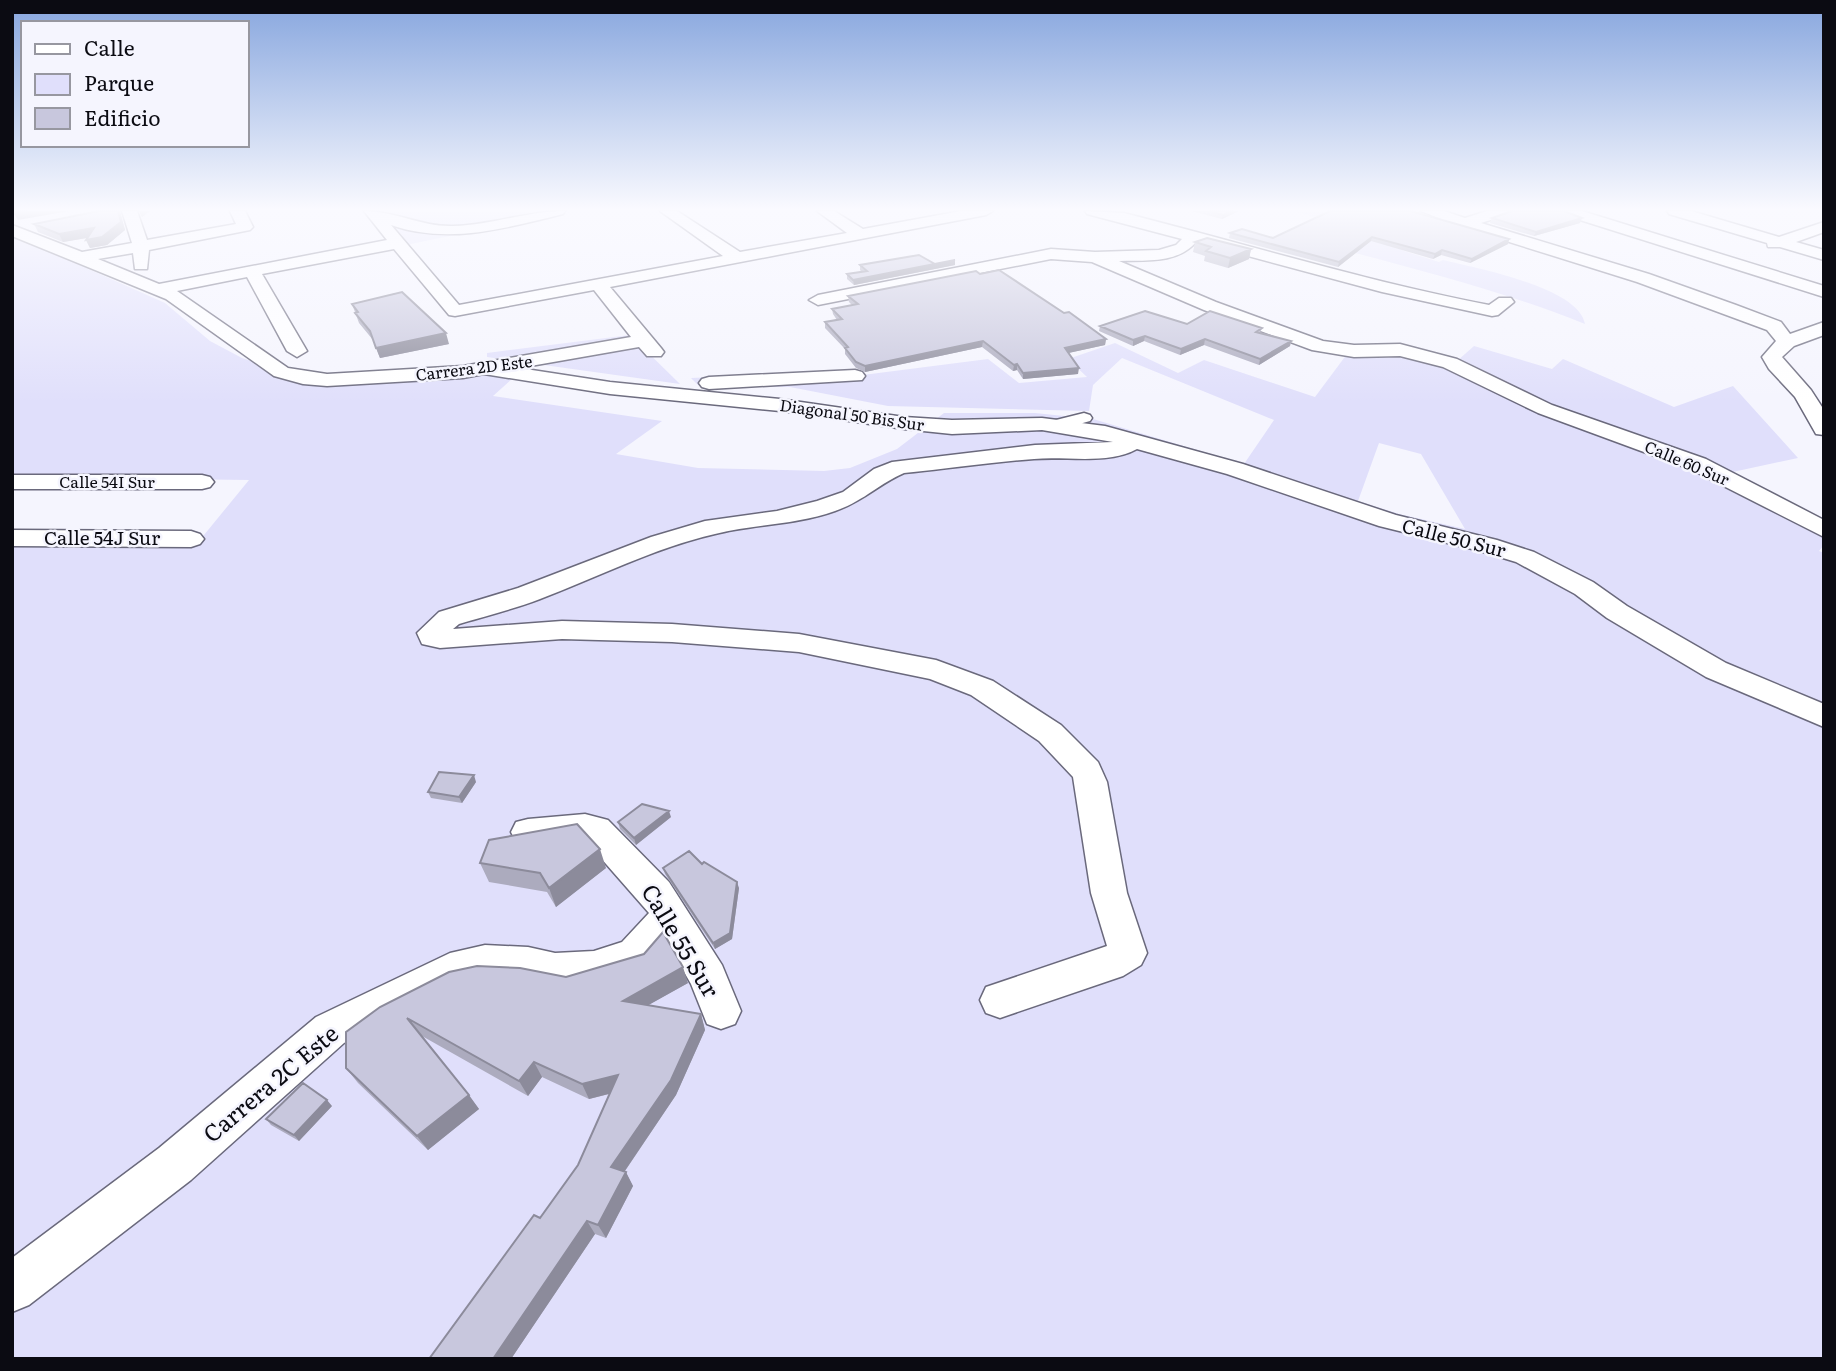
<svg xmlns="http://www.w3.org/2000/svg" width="1836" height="1371" font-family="Literata,serif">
<rect width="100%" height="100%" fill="#f5f5fe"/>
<path fill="#e0dffb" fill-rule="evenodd" d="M 377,211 L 570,211 L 406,245 Z
M 1293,211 L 1322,211 L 1345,219 L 1404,251 L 1439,262 L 1443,260 C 1475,268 1579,287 1585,324 C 1504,291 1418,270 1333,247 L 1317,218 Z
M 12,235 L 165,303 L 210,341 L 242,358 L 273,368 L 302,375 L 360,376 L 439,367 L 477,366 L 521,371 L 493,396 L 662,421 L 616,454 L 698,468 L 824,471 L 850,468 L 897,449 L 944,413 L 1035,413 L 1093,419 L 1244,464 L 1274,420 L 1122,358 L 1093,385 L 1089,411 L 888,406 L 790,387 L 698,385 L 691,378 L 821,372 L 855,376 L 988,359 L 1019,383 L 1087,377 L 1068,359 L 1115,343 L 1178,373 L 1204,360 L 1315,397 L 1347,354 L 1407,356 L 1448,369 L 1474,346 L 1552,369 L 1563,359 L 1674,407 L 1733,386 L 1798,458 L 1705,478 L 1824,538 L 1824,545 L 1819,551 L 1824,553 L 1824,1359 L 12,1359 L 12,545 L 195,546 L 249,480 L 12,477 ZM 1379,443 L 1421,454 L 1465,529 L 1399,514 L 1358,501 Z
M 630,335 L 680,384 L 487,357 L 487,353 Z"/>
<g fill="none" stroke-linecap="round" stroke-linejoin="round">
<defs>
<path id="pedestrian" d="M 1084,413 L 1090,415 L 1092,418 L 1090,421 L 1058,430 L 1050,425 L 1052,421 Z"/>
<path id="minor" d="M 122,211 L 137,211 L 147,240 L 236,224 L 230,211 L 245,211 L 253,227 L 250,230 L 149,250 L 147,269 L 135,269 L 133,253 L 98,259 L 159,284 L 387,240 L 364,211 C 395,211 422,227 453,226 C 492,225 527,211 565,211 L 563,214 C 506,228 448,245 391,225 L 459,305 L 723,256 L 660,211 L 677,211 L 740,252 L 847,233 L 817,211 L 834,211 L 863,229 L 961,211 L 993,211 L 986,215 L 610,287 L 661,348 L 664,352 L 661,356 L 647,356 L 639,347 L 519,368 L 610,382 L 780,399 L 904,417 L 952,420 L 1042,418 L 1105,426 L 1243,464 L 1396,515 L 1497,540 L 1534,552 L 1593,582 L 1627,606 L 1726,663 L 1824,704 L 1824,727 L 1706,677 L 1607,618 L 1575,594 L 1516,562 L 1480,551 L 1379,526 L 1227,474 L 1137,449 C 1109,465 1066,456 1034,459 C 991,462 947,469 904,473 C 880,483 864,501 835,511 C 796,525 754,524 715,534 C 654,548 598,577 540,599 C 514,609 486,616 459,624 L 453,629 L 562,621 L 672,624 L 799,634 L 936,660 L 993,681 L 1061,725 L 1098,762 L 1107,782 L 1127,893 L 1147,953 L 1141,965 L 1123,976 L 1000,1018 L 986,1013 L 980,1000 L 986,987 L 1107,946 L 1091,893 L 1073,777 L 1039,741 L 971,695 L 930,679 L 799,652 L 672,642 L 562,639 L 440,648 L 422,644 L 417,633 L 439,612 L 518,588 L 651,537 L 705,521 L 777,511 L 817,501 L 843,492 L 874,469 L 892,462 L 1035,445 L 1113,442 L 1042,430 L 952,434 L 904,429 L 780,411 L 610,394 L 484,374 L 463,378 L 327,386 L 303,384 L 274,376 L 166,299 L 12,236 L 12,225 L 82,252 L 132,243 ZM 394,249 L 449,315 L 455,316 L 594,290 L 631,337 L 463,366 L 327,374 L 288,368 L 177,291 L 247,277 L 287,351 L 297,357 L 307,351 L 262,274 Z
M 1085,211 L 1124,213 C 1246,244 1365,281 1489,305 L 1499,298 L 1511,298 L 1514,302 L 1498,315 L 1492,316 L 1382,292 L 1196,242 C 1177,264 1146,260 1119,261 L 1216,302 L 1323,341 L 1354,345 L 1400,344 L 1457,359 L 1552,405 L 1706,459 L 1824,520 L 1824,537 L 1690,469 L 1538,413 L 1443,367 L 1400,356 L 1354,357 L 1312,350 L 1204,310 L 1092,262 L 1051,259 L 818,305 L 809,300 L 818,295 L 1051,249 L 1095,252 L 1159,250 L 1176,245 L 1182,239 L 1087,214 Z
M 1421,211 L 1444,211 L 1465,218 L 1487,211 L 1511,211 L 1509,214 L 1481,223 L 1649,274 L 1736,305 L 1781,322 L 1790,334 L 1824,322 L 1824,335 L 1794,346 L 1782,357 L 1811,390 L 1824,410 L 1824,435 L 1816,434 L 1795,397 L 1769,369 L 1762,357 L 1776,341 L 1767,330 L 1637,282 L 1458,226 Z
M 1559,211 L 1582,211 L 1824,286 L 1824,297 L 1561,214 Z
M 1667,211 L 1691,211 L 1779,237 L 1824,222 L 1824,232 L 1796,242 L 1824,250 L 1824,260 L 1780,247 L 1768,247 L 1767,243 L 1669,214 Z
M 855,370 L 862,372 L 865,376 L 862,380 L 709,389 L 702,387 L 699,383 L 702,379 L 709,377 Z
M 12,475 L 202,475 L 210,477 L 214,482 L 210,487 L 202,489 L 12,489 Z
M 12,530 L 191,531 L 200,534 L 204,539 L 200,544 L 191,547 L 12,546 Z
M 585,814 L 608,820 L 669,882 L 722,965 L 741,1011 L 735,1024 L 721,1029 L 707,1024 L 691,984 L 668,944 L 648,967 L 594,985 L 555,987 L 528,981 L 485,979 L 457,985 L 344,1043 L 191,1180 L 29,1305 L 12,1312 L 12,1258 L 159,1148 L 316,1017 L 450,953 L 485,945 L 528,947 L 555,953 L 594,951 L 622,942 L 649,913 L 585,840 L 528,845 L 516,842 L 511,832 L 516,822 L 528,819 Z"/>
</defs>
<use href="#pedestrian" stroke="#6a697c" stroke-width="3"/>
<use href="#minor" stroke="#6a697c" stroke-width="3"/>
<use href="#pedestrian" fill="#fff" fill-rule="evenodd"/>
<use href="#minor" fill="#fff" fill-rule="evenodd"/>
</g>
<path fill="#acabbe" d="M 99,211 L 120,211 L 125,230 L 107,245 L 90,248 L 86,240 L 87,238 L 63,242 L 38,232 L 34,224 Z
M 1191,211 L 1239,211 L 1222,219 Z
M 1411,211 L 1509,239 L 1508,244 L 1470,263 L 1441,255 L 1433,259 L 1371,241 L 1338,267 L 1229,238 L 1230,233 L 1273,238 Z
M 1492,218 L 1580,223 L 1534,236 L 1490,223 Z
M 1195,242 L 1251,249 L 1249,259 L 1228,268 L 1204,261 L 1205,256 L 1193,252 Z
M 935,264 L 955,265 L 854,285 L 847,279 L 847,274 L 862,272 L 860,270 L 860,265 Z
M 980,274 L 1064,313 L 1106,339 L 1105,345 L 1068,353 L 1078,374 L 1023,379 L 1017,370 L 1013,371 L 982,347 L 865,372 L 856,368 L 845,354 L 845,349 L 825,328 L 825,322 L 837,320 L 833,314 L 832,309 L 852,305 L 849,302 L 848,296 Z
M 352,304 L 449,344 L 380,358 L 373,340 L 359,323 Z
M 1187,324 L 1262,328 L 1260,333 L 1291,341 L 1290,346 L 1259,365 L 1204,345 L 1180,355 L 1144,341 L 1133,346 L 1099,331 L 1100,326 Z
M 476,782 L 462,803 L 431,798 L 428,792 Z
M 671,817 L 636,845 L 620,829 L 618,822 Z
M 480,863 L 606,868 L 556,907 L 547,892 L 489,882 Z
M 702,864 L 739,888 L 732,939 L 715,949 L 665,874 L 663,868 Z
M 566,977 L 688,983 L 648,1005 L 701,1014 L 705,1030 L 676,1095 L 625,1171 L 633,1186 L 606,1238 L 595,1234 L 511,1359 L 429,1359 L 540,1218 L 578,1165 L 609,1094 L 589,1099 L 542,1077 L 528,1096 L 422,1036 L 479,1109 L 428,1150 L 358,1083 L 346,1068 L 346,1032 Z
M 332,1106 L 299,1141 L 271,1125 L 266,1119 Z"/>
<path fill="#8c8b9b" d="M 28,211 L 69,211 L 18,220 L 14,214 Z
M 118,211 L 120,212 L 125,230 L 107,245 L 90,248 L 86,240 Z
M 139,211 L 150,211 L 142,217 Z
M 1230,211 L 1239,211 L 1222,219 L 1223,215 Z
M 1582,218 L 1580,223 L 1534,236 L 1536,232 Z
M 94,228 L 98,236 L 63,242 L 59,234 Z
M 1372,237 L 1371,241 L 1338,267 L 1339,262 Z
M 1509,239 L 1508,244 L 1470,263 L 1472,259 Z
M 1251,249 L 1249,259 L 1228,268 L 1230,258 Z
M 1442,250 L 1441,255 L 1433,259 L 1435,254 Z
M 955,260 L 955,265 L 854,285 L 853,280 Z
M 446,333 L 449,344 L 380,358 L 376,348 Z
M 1145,336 L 1144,341 L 1133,346 L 1133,340 Z
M 1106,339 L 1105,345 L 1064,354 L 1065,348 Z
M 1205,339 L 1204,345 L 1180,355 L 1181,349 Z
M 983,341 L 982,347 L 865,372 L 865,366 Z
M 1291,341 L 1290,346 L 1259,365 L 1260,359 Z
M 1017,364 L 1017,370 L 1013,371 L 1014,365 Z
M 1079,368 L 1078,374 L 1023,379 L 1023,373 Z
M 474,775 L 476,782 L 462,803 L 459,797 Z
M 669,811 L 671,817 L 636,845 L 634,838 Z
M 600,849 L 606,868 L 556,907 L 549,888 Z
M 737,882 L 739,888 L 732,939 L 715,949 L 713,943 Z
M 683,967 L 688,983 L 629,1016 L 623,1001 Z
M 701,1014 L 705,1030 L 676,1095 L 618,1181 L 611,1167 Z
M 534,1062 L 542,1077 L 528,1096 L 519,1081 Z
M 618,1075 L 624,1090 L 589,1099 L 582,1084 Z
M 469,1095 L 479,1109 L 428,1150 L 417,1136 Z
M 327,1100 L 332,1106 L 299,1141 L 294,1135 Z
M 626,1172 L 633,1186 L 606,1238 L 598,1225 Z
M 587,1221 L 595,1234 L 511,1359 L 493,1359 Z"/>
<path fill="#c8c7dd" stroke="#8c8b9b" stroke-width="2" d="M 12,211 L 28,211 L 14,214 L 12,213 Z
M 99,211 L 118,211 L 121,222 L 102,237 L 86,240 L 94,228 L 59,234 L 34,224 Z
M 1210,211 L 1230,211 L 1223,215 Z
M 1330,211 L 1411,211 L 1509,239 L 1472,259 L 1442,250 L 1435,254 L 1372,237 L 1339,262 L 1230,233 L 1242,229 L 1273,238 Z
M 1512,211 L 1564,211 L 1582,218 L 1536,232 L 1492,218 Z
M 1207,238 L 1251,249 L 1230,258 L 1206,251 L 1211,247 L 1195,242 Z
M 919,255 L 935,264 L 955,260 L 853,280 L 847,274 L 867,271 L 860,265 Z
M 999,270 L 1064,313 L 1069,312 L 1106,339 L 1065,348 L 1079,368 L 1023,373 L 1017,364 L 1014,365 L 983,341 L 865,366 L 856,362 L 845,348 L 848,347 L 825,322 L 842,319 L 832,309 L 858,304 L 848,296 L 976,271 L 980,274 Z
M 402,292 L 446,333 L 376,348 L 370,331 L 355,313 L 358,312 L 352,304 Z
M 1145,311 L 1187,324 L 1210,311 L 1262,328 L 1256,332 L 1291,341 L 1260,359 L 1205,339 L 1181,349 L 1145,336 L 1133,340 L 1100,326 Z
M 439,772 L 474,775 L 459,797 L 428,792 Z
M 642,804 L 669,811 L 634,838 L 618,822 Z
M 577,824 L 600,849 L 549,888 L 540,873 L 480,863 L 489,840 Z
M 689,851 L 702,864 L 704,862 L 737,882 L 730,933 L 713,943 L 663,868 Z
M 663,932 L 683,967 L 623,1001 L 701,1014 L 671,1080 L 611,1167 L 626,1172 L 598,1225 L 587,1221 L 493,1359 L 429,1359 L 534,1215 L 540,1218 L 578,1165 L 618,1075 L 582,1084 L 534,1062 L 519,1081 L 407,1018 L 469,1095 L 417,1136 L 346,1068 L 346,1032 L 380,1007 L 449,972 L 477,966 L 520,968 L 566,977 L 644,954 Z
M 303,1083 L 327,1100 L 294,1135 L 266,1119 Z"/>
<linearGradient id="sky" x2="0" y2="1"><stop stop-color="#87a6de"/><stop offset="0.52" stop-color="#fafaff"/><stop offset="1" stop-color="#fafaff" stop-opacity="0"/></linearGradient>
<rect width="1836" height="403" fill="url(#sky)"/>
<g text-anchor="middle" stroke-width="5" stroke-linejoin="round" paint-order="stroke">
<g font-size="16" fill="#0b0b12" stroke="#f5f5fe">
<text transform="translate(474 368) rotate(-7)" y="6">Carrera 2D Este</text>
<text transform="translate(852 415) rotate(8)" y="6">Diagonal 50 Bis Sur</text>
<text transform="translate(1687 463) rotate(23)" y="6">Calle 60 Sur</text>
<text x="107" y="488">Calle 54I Sur</text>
</g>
<g font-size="19" fill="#0b0b12" stroke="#f5f5fe">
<text x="102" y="545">Calle 54J Sur</text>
<text transform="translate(1454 538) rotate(14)" y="7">Calle 50 Sur</text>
</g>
<g font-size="23" fill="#0b0b12" stroke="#f5f5fe">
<text transform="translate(680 941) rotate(59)" y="8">Calle 55 Sur</text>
<text transform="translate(271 1084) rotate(-40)" y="8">Carrera 2C Este</text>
</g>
</g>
<rect width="1836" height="1371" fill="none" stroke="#0b0b12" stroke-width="28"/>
<rect x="21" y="21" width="228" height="126" fill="#f5f5fe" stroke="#9797a0" stroke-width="2"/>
<rect x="35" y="44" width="35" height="10" fill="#ffffff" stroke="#9797a0" stroke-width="2"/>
<text x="84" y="56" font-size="21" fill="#0b0b12">Calle</text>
<rect x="35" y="74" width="35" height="21" fill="#e0dffb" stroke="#9797a0" stroke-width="2"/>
<text x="84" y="91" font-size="21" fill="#0b0b12">Parque</text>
<rect x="35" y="108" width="35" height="21" fill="#c8c7dd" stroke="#9797a0" stroke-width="2"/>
<text x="84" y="126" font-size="21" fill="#0b0b12">Edificio</text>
</svg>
